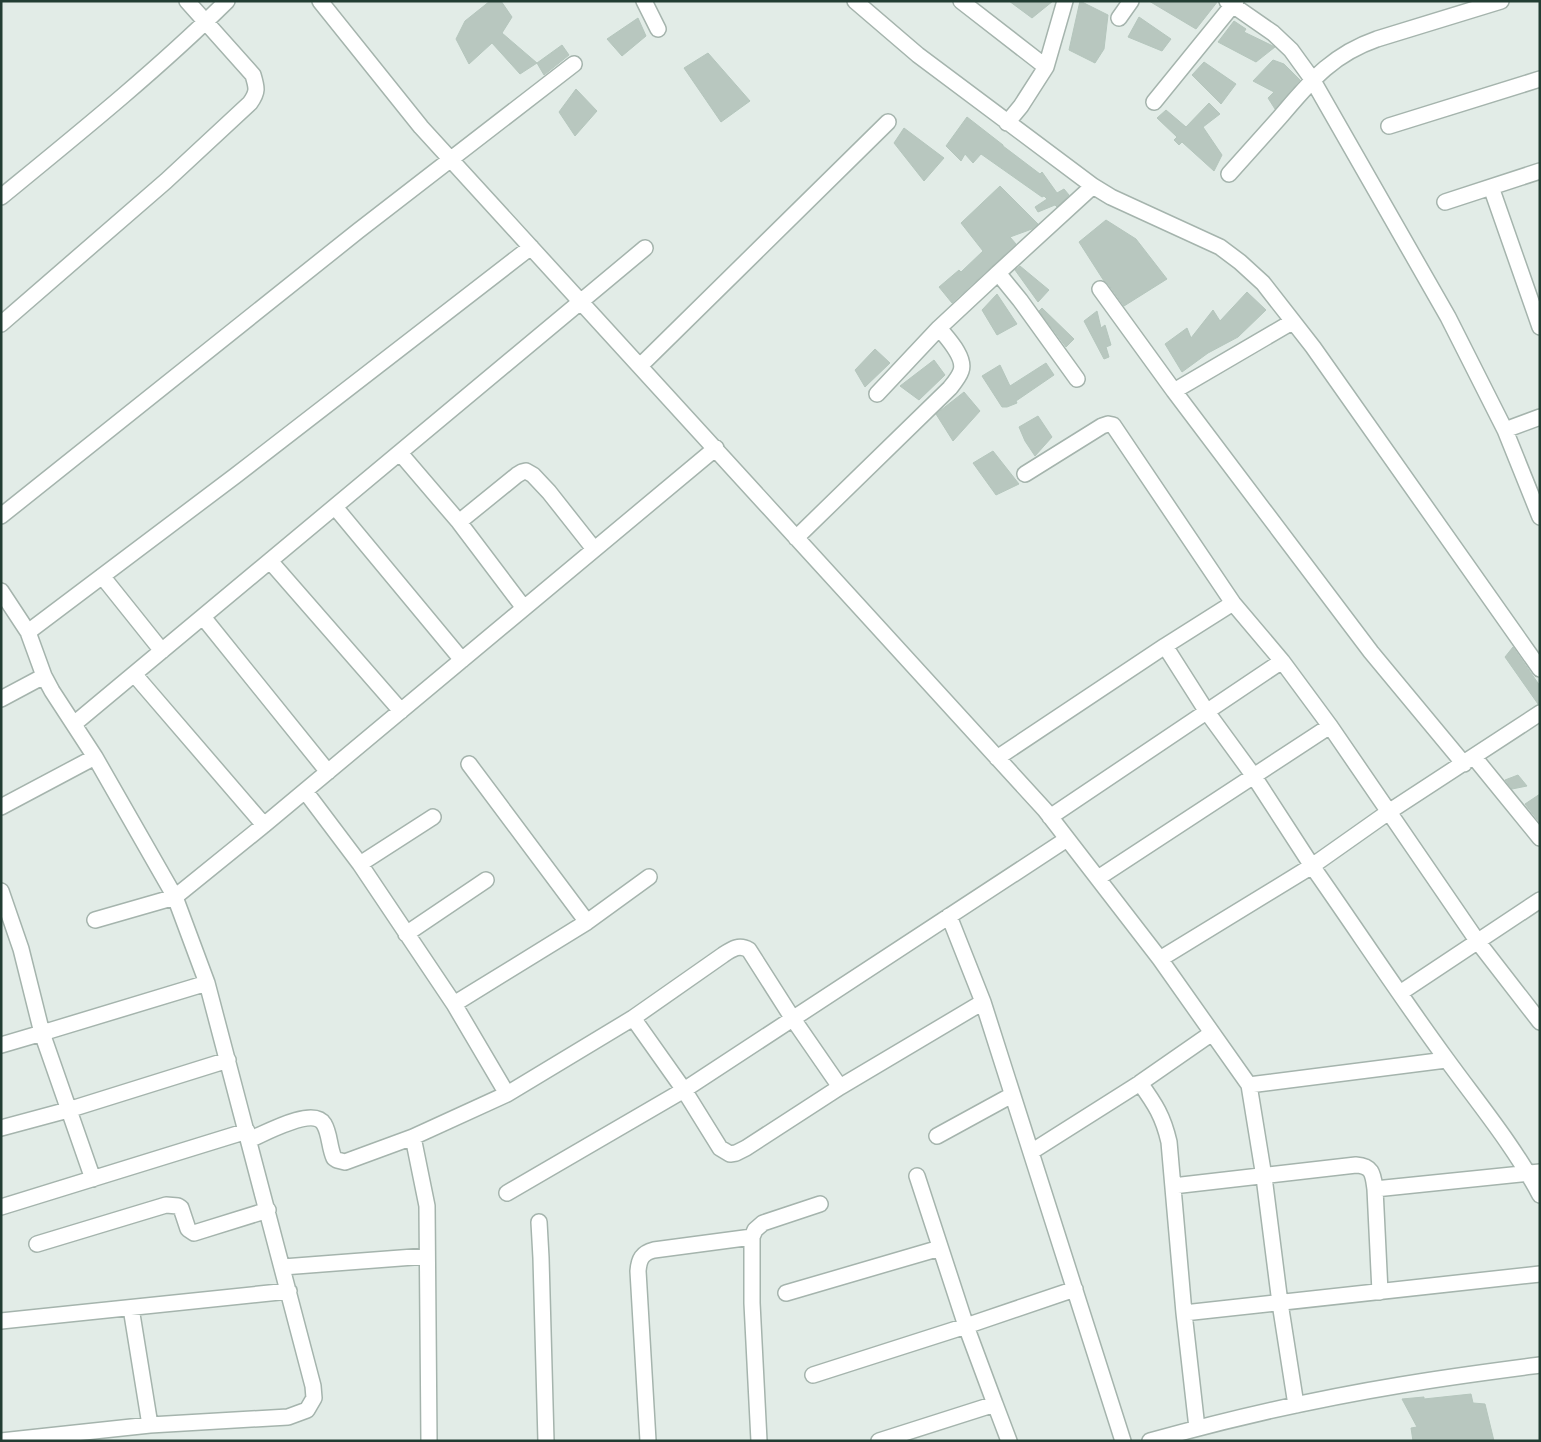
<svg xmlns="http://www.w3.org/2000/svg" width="1541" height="1442" font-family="Roboto,sans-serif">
<rect width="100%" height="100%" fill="#e2ece7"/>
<path fill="#b8c7bf" stroke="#b5c6bd" d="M 490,1 L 501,1 L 512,17 L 502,33 L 537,63 L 520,74 L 492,43 L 469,64 L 456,39 L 465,21 Z
M 1009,1 L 1053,1 L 1032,18 Z
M 1080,1 L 1108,15 L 1104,49 L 1095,63 L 1069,50 Z
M 1149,1 L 1218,1 L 1196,29 Z
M 1139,17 L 1171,39 L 1162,51 L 1128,37 Z
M 638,18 L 646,36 L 622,56 L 607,39 Z
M 1234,21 L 1246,29 L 1244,32 L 1275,47 L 1256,62 L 1218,42 Z
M 562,45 L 569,55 L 544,75 L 537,63 Z
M 708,53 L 750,101 L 721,122 L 684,68 Z
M 1273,60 L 1284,64 L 1300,80 L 1275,109 L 1268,98 L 1274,92 L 1253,81 Z
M 1204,62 L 1236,84 L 1221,104 L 1192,75 Z
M 576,89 L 597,111 L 575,136 L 559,112 Z
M 1209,103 L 1220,114 L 1203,127 L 1222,155 L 1214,171 L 1182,142 L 1179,145 L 1174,140 L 1177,137 L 1157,118 L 1166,110 L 1186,127 Z
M 967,117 L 1003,145 L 1003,146 L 1040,174 L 1042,172 L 1057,193 L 1064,189 L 1069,195 L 1057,207 L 1055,205 L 1038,212 L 1035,207 L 1047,199 L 1044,196 L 1042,197 L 981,154 L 973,163 L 965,154 L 961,161 L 946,146 Z
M 904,128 L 944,158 L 924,181 L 894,143 Z
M 1000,186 L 1038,224 L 1032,229 L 1010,237 L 1016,244 L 952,303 L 939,287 L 959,270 L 961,272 L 983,251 L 961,223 Z
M 1106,220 L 1136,239 L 1167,279 L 1124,306 L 1108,284 L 1104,281 L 1079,242 Z
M 1020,266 L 1049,290 L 1038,302 L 1015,270 Z
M 1247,292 L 1266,310 L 1238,337 L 1208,353 L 1182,372 L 1165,344 L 1187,328 L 1191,338 L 1213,310 L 1220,321 Z
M 997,294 L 1017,324 L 997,335 L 982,310 Z
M 1042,308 L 1074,339 L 1066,347 L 1039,311 Z
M 1097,311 L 1101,328 L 1105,325 L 1111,345 L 1106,347 L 1109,357 L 1104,359 L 1084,321 Z
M 875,349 L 890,363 L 865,387 L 855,370 Z
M 934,360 L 945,375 L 919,400 L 900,386 Z
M 1046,363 L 1054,375 L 1016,401 L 1017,403 L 1007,407 L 1002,407 L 982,376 L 1000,365 L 1010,386 Z
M 964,392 L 980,411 L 953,441 L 936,414 Z
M 1038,416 L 1052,437 L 1035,456 L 1025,441 L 1019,427 Z
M 993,451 L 1019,484 L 996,495 L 973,463 Z
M 1513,647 L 1540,686 L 1540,704 L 1538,704 L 1505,657 Z
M 1518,775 L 1527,786 L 1512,789 L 1505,780 Z
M 1540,794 L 1540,823 L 1525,804 Z
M 1471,1394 L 1473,1403 L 1485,1404 L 1494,1441 L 1413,1441 L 1411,1428 L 1417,1427 L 1402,1399 L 1424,1397 L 1424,1399 Z"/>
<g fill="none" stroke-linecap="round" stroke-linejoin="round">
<defs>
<path id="minor" d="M 320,1 L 421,127 L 1045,810 L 1160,959 L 1249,1085 L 1264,1177 L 1280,1303 L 1296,1405
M 644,1 L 658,29
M 855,1 L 918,55 L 1093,186 L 1111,197 L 1220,247 L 1240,262 L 1263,283 L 1313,347 L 1540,669
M 961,1 L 1046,67
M 1227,1 L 1273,33 L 1291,50 L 1312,79 L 1448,317 L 1505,430 L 1540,517
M 1119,18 L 1131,1
M 1154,102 L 1236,1
M 1007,123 L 1021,106 L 1046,67 L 1065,1
M 1389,126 L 1540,79
M 1229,174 C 1246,155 1263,136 1280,117 C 1310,82 1331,55 1377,39 L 1501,1
M 1491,187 L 1540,327
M 1,197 C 78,134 156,71 227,1
M 1445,202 L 1540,171
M 1100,289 L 1174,391
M 1292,322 L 1174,391 L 1371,652 L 1464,764
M 1,324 L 166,181 L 250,103 C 258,92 257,88 253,75 L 187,1
M 640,366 L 888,122
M 1077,379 L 1020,300 L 998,273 L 1093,186
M 877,394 L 939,328
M 1505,430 L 1540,417
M 400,453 L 459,522 L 524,608
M 1025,474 L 1102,426 L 1108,424 L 1113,425 L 1233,603 L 1282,661 L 1330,726 L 1478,942 L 1540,1022
M 335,507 L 462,660
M 1,516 L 358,231 L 574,64
M 459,522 L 517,475 L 522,472 L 526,471 L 533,475 L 549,492 L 594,549
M 796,538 L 950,388 C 954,383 959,377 961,371 C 966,357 947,338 939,328 L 998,273
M 270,561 L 401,711
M 102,576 L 162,651
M 1,591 L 28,632 L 44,676 L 52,691 L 95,757 L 175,897 L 207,983 L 313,1386 L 314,1398 L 307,1410 L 288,1417 L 150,1425 L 1,1441
M 203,617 L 328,772
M 28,632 L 235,476 L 531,247
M 134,674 L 264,825
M 1,699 L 44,676
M 1540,713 L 1390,811 L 1312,866 C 1357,930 1400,996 1447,1060 C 1479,1104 1514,1146 1540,1195
M 74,724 L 645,248
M 1474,757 L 1540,838
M 997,758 L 1165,646 L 1233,603
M 469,764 L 587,922
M 305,791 L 360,864 L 454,1004 L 507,1094
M 1,807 L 95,757
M 1050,817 L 1282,661
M 360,864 L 433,817
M 1098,878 L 1330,726
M 1,891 L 21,949 L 42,1033 L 207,983
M 949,916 L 983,1002
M 95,920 L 175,897 L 264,825 L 716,448
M 406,934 L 486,880
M 1160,959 L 1312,866 L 1253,775 L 1207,712 L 1165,646
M 1400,993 L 1540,900
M 454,1004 L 587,922 L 649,877
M 1,1045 L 42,1033 L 93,1179
M 1140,1083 L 1212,1033
M 1249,1085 L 1446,1060
M 840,1087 L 746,1148 L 736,1153 L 730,1154 L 720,1148 L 684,1090 L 1067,839
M 1,1128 L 68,1110 L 228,1060
M 937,1136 L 1012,1095
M 249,1140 C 264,1134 313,1106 324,1124 C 330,1134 329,1147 334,1158 L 337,1160 L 345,1162 L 413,1137
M 1031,1152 L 1140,1083 C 1155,1104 1163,1116 1169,1142 L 1184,1313 L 1197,1428
M 917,1176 L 966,1326 L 995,1404
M 1173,1186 L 1356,1165 C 1373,1166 1373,1175 1375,1189
M 507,1193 L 684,1090 L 633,1018
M 1,1207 L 247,1131
M 539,1222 L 541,1258 L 546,1441
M 752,1237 L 755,1230 L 763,1223 L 820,1204
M 37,1244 L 166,1205 L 178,1206 L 181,1208 L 188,1229 L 194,1233 L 268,1210
M 283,1267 L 427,1256
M 1380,1292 L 1375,1189 L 1540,1172
M 786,1293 L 940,1248
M 131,1308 L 150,1425
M 1184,1313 L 1540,1274
M 1,1321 L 289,1291
M 813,1375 L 966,1326 L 1075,1289
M 429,1441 L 427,1206 L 413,1137 L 507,1094 L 633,1018 L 723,955 C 732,949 739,944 749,950 L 793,1019 L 840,1087 L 983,1002 L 1123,1441
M 648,1441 L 638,1271 C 639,1259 642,1253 654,1250 L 752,1237 L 752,1303 L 759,1441
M 879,1441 L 995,1404 L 1009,1441
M 1150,1441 C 1232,1418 1316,1399 1401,1385 C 1447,1377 1494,1371 1540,1365"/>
</defs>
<use href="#minor" stroke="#a5b4ad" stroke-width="18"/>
<use href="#minor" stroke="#fff" stroke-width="15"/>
</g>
<rect width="1541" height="1442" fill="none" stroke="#223d33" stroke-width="5"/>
</svg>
